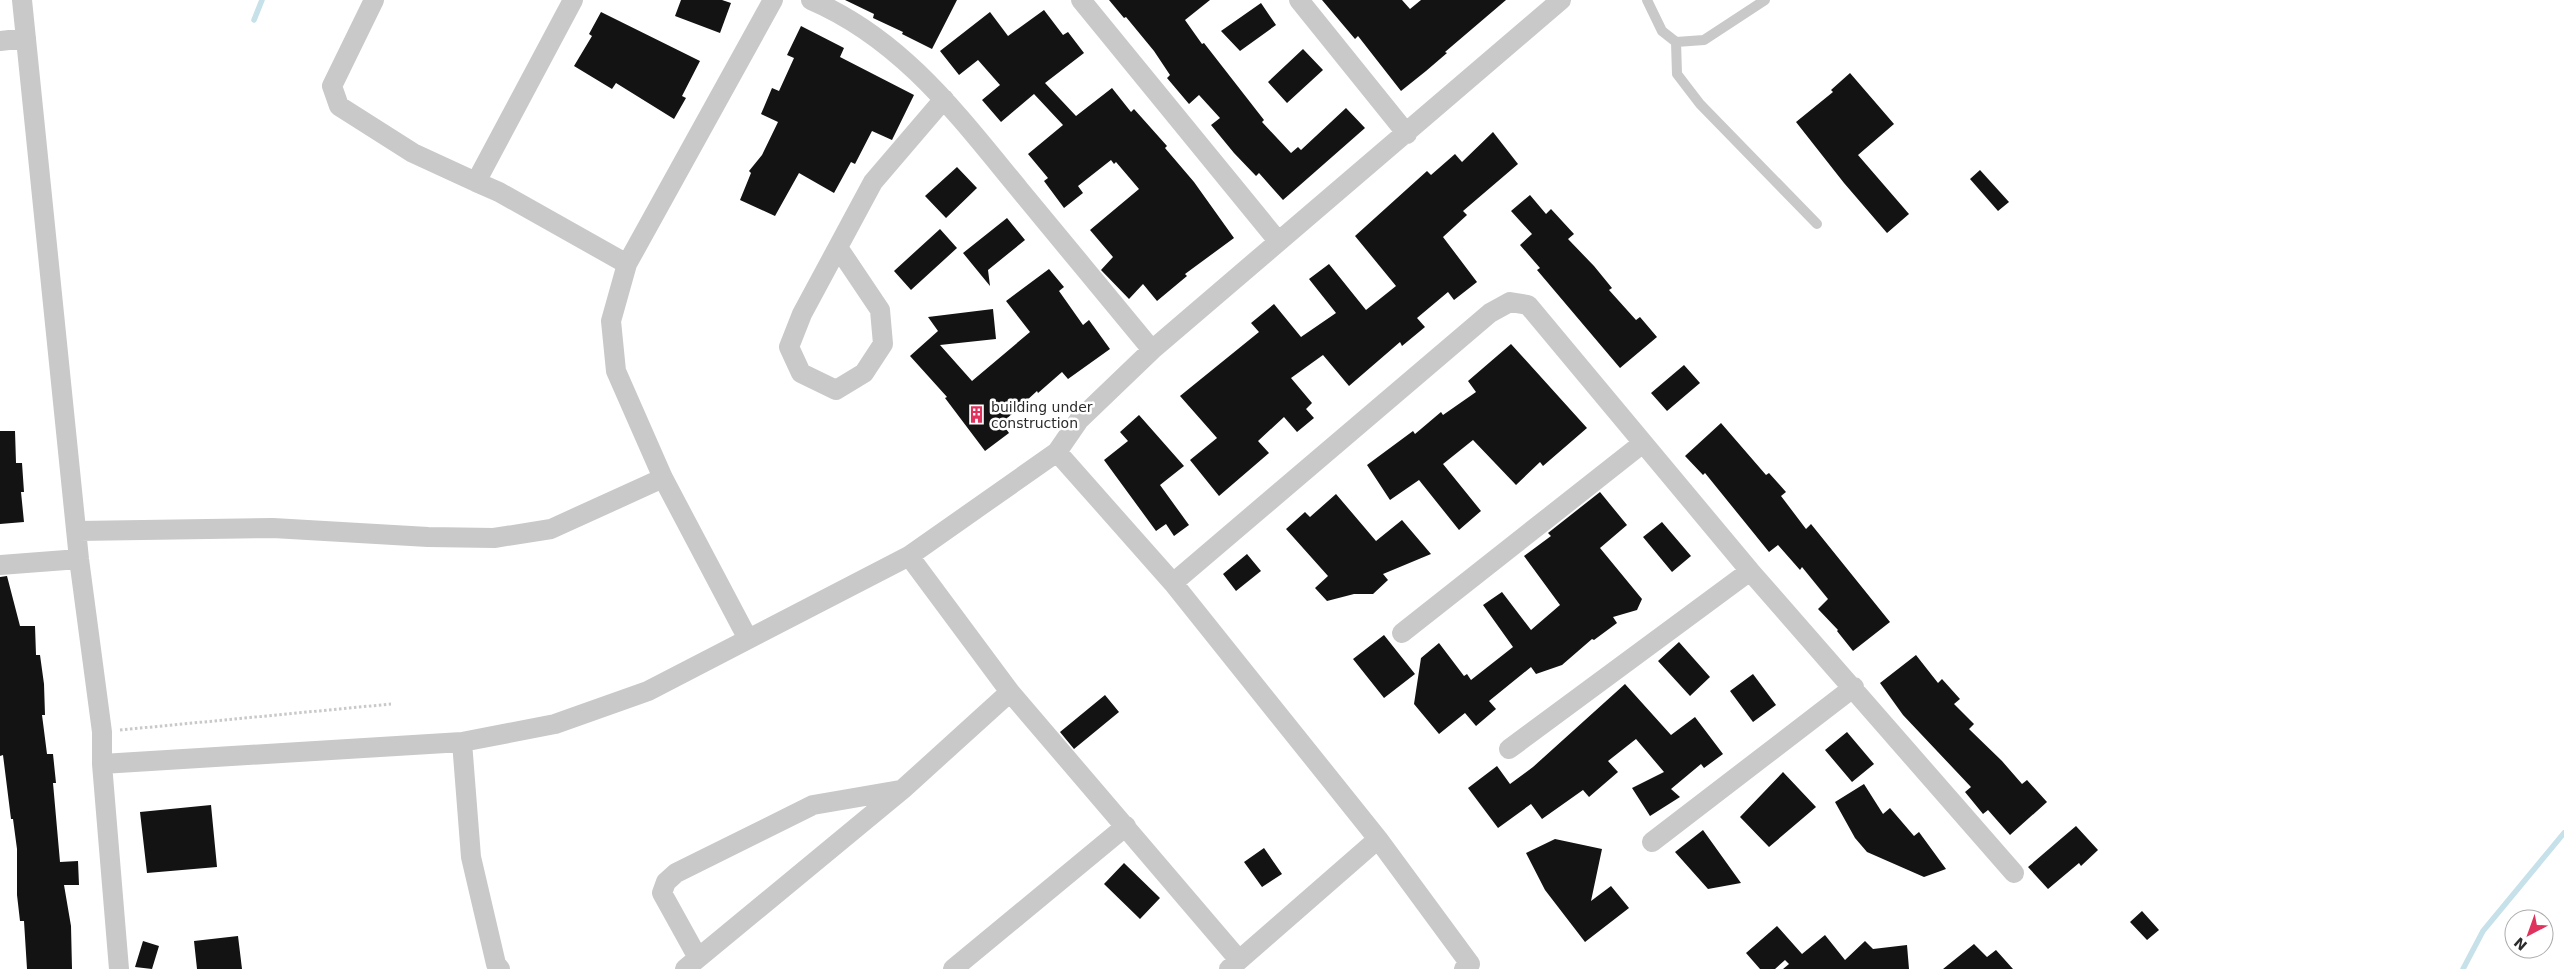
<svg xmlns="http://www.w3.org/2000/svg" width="2564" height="969" font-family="'DejaVu Sans',sans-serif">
<rect width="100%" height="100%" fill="#fff"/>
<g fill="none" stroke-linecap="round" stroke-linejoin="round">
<path stroke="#c6e1e9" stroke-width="5.5" d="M 254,20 L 262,0
M 2463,969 L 2483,931 L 2564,833"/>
</g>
<path fill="#131313" d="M 681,0 L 722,0 L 731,3 L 720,33 L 675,16 Z
M 845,0 L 957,0 L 932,49 L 902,34 L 903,32 L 873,18 L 874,14 Z
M 1109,0 L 1210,0 L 1185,20 L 1202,44 L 1204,43 L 1264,120 L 1262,122 L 1291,153 L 1298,147 L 1301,150 L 1346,108 L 1365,128 L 1283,200 L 1259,173 L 1256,176 L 1234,153 L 1211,125 L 1220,118 L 1199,95 L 1189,104 L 1167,78 L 1170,75 L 1154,51 L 1126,17 L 1124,18 Z
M 1322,0 L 1402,0 L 1410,9 L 1421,0 L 1506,0 L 1445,52 L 1447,53 L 1426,71 L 1401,91 L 1358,36 L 1355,39 Z
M 1261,3 L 1276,25 L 1240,51 L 1221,31 Z
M 1044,10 L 1063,35 L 1068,32 L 1084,53 L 1045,83 L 1076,116 L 1112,88 L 1131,112 L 1134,109 L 1167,146 L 1165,148 L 1194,182 L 1234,238 L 1185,274 L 1187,276 L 1157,301 L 1143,284 L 1129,299 L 1101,270 L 1113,257 L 1090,230 L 1139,189 L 1116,162 L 1114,164 L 1111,160 L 1078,186 L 1083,193 L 1064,208 L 1044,181 L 1048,178 L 1028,154 L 1063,125 L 1034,94 L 1001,122 L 982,100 L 1000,85 L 978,60 L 959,75 L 940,51 L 990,12 L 1008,36 Z
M 601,12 L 700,61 L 682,96 L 686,98 L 674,119 L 616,83 L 612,89 L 574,66 L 592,36 L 589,34 Z
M 801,26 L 844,48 L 840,57 L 914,95 L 892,140 L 872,131 L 855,164 L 851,162 L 834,193 L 799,173 L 775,216 L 740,200 L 751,173 L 749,171 L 762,155 L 778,122 L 761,114 L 772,88 L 779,91 L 794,58 L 787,55 Z
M 1303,49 L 1323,70 L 1287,103 L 1268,82 Z
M 1850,73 L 1894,124 L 1858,155 L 1909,214 L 1887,233 L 1844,183 L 1796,122 L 1833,92 L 1831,90 Z
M 1493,132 L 1518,164 L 1463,211 L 1467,215 L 1443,237 L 1477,282 L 1454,300 L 1448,292 L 1417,318 L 1425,327 L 1402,346 L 1400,342 L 1349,386 L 1323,355 L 1291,378 L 1312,403 L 1306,409 L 1314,418 L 1297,432 L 1284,417 L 1258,441 L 1269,453 L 1219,496 L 1190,460 L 1217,438 L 1180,396 L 1259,332 L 1251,323 L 1274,304 L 1301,337 L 1336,313 L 1309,279 L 1329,264 L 1366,310 L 1396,286 L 1355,236 L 1427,171 L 1431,175 L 1455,154 L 1462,162 Z
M 957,167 L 977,188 L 946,218 L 925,196 Z
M 1980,170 L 2009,202 L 1998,211 L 1970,179 Z
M 1530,195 L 1546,214 L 1551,209 L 1574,234 L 1568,239 L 1594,266 L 1612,288 L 1609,290 L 1636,320 L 1640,317 L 1657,337 L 1620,368 L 1537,270 L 1540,268 L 1520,245 L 1532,234 L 1511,211 Z
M 1007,218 L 1025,240 L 988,270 L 990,286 L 963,253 Z
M 940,229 L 957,248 L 911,290 L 894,271 Z
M 1049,269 L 1064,287 L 1059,291 L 1083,325 L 1089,320 L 1110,349 L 1068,379 L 1062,372 L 1038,393 L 1037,391 L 1002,423 L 1009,433 L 985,451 L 945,398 L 947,397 L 910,356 L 938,331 L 928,317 L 993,309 L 996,339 L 940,345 L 972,381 L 1030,332 L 1006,301 Z
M 1511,344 L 1587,428 L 1543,466 L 1540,462 L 1516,485 L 1473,440 L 1443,464 L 1481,511 L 1459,530 L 1419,480 L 1390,500 L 1367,465 L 1413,431 L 1415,434 L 1441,412 L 1443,415 L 1476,392 L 1468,381 Z
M 1684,365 L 1700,383 L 1667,411 L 1651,393 Z
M 1139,415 L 1184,466 L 1160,485 L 1189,525 L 1174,536 L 1166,524 L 1156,531 L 1104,460 L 1128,441 L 1120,432 Z
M 1721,423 L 1766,475 L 1769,473 L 1786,492 L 1781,496 L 1806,529 L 1811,524 L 1890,622 L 1853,651 L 1837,631 L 1838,630 L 1818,609 L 1828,599 L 1802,567 L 1800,570 L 1778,545 L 1769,552 L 1705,473 L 1703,475 L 1685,456 Z
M 0,431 L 15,431 L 16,463 L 22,463 L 24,492 L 21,492 L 24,522 L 0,524 Z
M 1600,492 L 1627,525 L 1600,548 L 1642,599 L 1637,610 L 1613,617 L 1617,623 L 1594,640 L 1592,639 L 1562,665 L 1536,674 L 1531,667 L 1489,701 L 1496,709 L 1476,726 L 1465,713 L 1439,734 L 1414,704 L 1421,658 L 1439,643 L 1464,676 L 1467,674 L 1471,680 L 1513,647 L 1483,605 L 1502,592 L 1531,630 L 1560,605 L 1524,556 L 1551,536 L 1548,533 Z
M 1336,494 L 1376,541 L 1402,520 L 1431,554 L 1383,574 L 1388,580 L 1373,594 L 1354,594 L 1327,601 L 1315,588 L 1328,576 L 1286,529 L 1305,512 L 1310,517 Z
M 1662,522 L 1691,556 L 1672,572 L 1643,537 Z
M 1247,554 L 1261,571 L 1236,591 L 1223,574 Z
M 7,576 L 20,626 L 35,626 L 36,655 L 40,655 L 44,684 L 45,715 L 42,715 L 47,754 L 53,754 L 56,783 L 53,783 L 60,862 L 78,861 L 79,885 L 64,885 L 71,926 L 72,969 L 27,969 L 24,921 L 20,921 L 17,895 L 17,849 L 13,819 L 11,819 L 3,755 L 0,756 L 0,577 Z
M 1384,635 L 1415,674 L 1384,698 L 1353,659 Z
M 1679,642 L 1710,677 L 1690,696 L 1658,661 Z
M 1916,655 L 1938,683 L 1942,679 L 1960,699 L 1954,704 L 1974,724 L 1969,729 L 2002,761 L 2022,784 L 2027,780 L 2047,802 L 2010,835 L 1988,810 L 1983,814 L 1965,792 L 1971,787 L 1903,715 L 1880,683 Z
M 1753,674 L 1776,705 L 1753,722 L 1730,691 Z
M 1625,684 L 1671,735 L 1695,717 L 1723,754 L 1704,768 L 1701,764 L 1671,789 L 1680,797 L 1650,816 L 1632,788 L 1664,772 L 1636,739 L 1608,761 L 1618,772 L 1589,797 L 1583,790 L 1542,819 L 1531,804 L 1498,828 L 1468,788 L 1497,766 L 1510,784 L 1533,767 Z
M 1105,695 L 1119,712 L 1074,749 L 1060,732 Z
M 1847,732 L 1874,764 L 1852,782 L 1825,750 Z
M 1783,772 L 1816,807 L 1769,847 L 1740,817 Z
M 1864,784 L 1883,814 L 1890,808 L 1914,836 L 1919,832 L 1946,869 L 1924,877 L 1867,852 L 1855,838 L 1835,802 Z
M 211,805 L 217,867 L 147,873 L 140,812 Z
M 2076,826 L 2098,850 L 2081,866 L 2079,863 L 2048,889 L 2028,867 Z
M 1703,830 L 1741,883 L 1708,889 L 1675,852 Z
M 1555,839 L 1602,849 L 1591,901 L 1611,886 L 1629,908 L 1585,942 L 1545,890 L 1526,853 Z
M 1264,848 L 1282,874 L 1262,887 L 1244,862 Z
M 1124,863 L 1160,898 L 1140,919 L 1104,884 Z
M 2142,911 L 2159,930 L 2147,940 L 2130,922 Z
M 1777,926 L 1802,954 L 1825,935 L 1845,960 L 1865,941 L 1873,949 L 1907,945 L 1909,969 L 1783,969 L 1789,964 L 1785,960 L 1775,969 L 1760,969 L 1746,953 Z
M 238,936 L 242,969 L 197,969 L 194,941 Z
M 143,941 L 159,946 L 152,969 L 135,967 Z
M 1974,944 L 1987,957 L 1996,950 L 2013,969 L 1943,969 Z"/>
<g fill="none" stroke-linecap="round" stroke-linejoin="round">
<path stroke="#c9c9c9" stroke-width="3" stroke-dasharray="2.5 2.5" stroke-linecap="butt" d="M 120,730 L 391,704"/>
<path stroke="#c9c9c9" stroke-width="10" d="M 1647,0 L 1662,31 L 1676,42 L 1704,40 L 1765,0
M 1676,42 L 1677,74 L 1700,104 L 1817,224"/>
<path stroke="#c9c9c9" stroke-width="20" d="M 22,0 L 79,559 L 102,732 L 102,764 L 119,969
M 374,0 L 332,86 L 339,106 L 413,153 L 476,182
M 573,0 L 476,182 L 499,192 L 627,264
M 811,0 C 902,39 958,115 1019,189 C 1063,243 1108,296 1152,350
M 1081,0 L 1278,241
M 1299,0 L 1407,134
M 0,41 L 26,38
M 839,249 L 880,310 L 883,344 L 864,373 L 836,390 L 801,373 L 789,347 L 802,314 L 873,182 L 944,99
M 1057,452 L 1079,420 L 1152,350 L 1561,0
M 78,531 L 273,528 L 428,537 L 494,538 L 551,529 L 663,478
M 909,556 L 1010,692 L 1239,960
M 0,565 L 79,559
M 1173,583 L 1490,313 L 1510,302 L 1528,305 L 1750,571 L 2014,873
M 1402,633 L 1643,443
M 748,639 L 663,478 L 616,371 L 611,321 L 627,264 L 773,0
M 462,742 L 555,724 L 648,691 L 909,556 L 1057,452 L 1173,583 L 1378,839 L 1470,964 L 1464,969
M 1509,749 L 1750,571
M 102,764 L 462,742 L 471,857 L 496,964 L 500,969
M 1652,842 L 1854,687
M 698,958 L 662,893 L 666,882 L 676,873 L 813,805 L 900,790
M 685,969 L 903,789 L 1010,692
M 953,969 L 1126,826
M 1229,969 L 1378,839"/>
</g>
<defs>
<symbol id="building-bare" viewBox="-9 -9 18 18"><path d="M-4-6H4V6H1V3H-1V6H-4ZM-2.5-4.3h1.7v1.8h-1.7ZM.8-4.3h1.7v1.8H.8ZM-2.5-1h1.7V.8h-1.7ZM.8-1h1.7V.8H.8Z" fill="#df325c" stroke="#fff" stroke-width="2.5" paint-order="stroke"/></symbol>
</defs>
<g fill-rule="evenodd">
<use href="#building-bare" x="964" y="402" width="25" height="25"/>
</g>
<g text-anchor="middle" stroke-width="5" stroke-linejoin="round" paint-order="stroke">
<g font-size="14" fill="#2c2c2c" stroke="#fff" text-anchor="start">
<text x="991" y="412">building under<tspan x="991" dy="16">construction</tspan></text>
</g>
</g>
<g transform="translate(2529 934) rotate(221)"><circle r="24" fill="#ffffff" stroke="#ababab"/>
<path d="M0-4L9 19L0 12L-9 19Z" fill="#df325c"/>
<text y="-8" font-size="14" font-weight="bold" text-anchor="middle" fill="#2c2c2c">N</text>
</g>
</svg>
